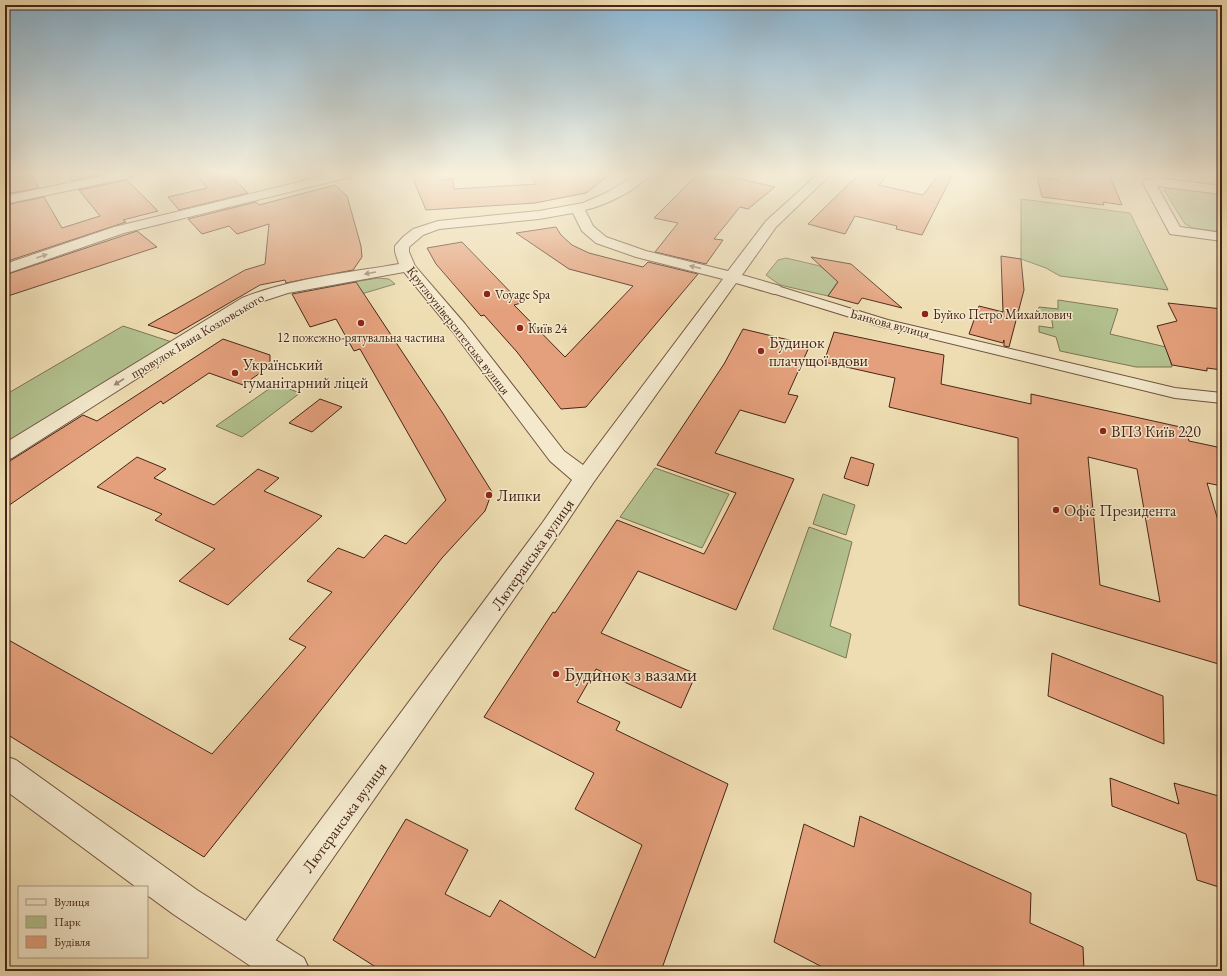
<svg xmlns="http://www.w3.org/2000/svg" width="1227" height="976" font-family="'EB Garamond',serif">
<rect width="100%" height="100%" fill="#eeddb2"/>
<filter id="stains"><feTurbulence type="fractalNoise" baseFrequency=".005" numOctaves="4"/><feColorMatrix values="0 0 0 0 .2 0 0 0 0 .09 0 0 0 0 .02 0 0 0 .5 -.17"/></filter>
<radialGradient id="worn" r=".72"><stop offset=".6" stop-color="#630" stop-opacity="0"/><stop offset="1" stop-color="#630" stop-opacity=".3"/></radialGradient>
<path fill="#b3c290" stroke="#7d7454" d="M 1166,188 L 1222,193 L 1222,232 L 1193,228 L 1185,224 L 1164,190 Z
M 1021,199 L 1130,213 L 1168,290 L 1060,276 L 1046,268 L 1021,259 Z
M 786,258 L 820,266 L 838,281 L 828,296 L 780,285 L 766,275 L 778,260 Z
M 378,278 L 389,279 L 395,284 L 331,303 L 323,300 L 317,288 Z
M 1058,300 L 1118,309 L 1110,334 L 1166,347 L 1172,367 L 1136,367 L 1060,351 L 1056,337 L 1039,332 L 1039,326 L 1053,328 L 1051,315 L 1038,312 L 1039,307 L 1058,309 Z
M 123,326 L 178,344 L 5,453 L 5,395 Z
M 276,384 L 300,393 L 242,437 L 216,426 Z
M 655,468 L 729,494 L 702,548 L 620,517 Z
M 823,494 L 855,505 L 846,535 L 813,524 Z
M 809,527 L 852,542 L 830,626 L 851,634 L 846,658 L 773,629 Z"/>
<path fill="#e4a07c" stroke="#472517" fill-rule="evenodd" d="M 5,174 L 31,174 L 39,188 L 5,194 Z
M 66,174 L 106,174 L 72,181 Z
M 195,174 L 229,174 L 248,193 L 179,210 L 168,197 L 207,188 Z
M 411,174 L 438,174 L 441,180 L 453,179 L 454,189 L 537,184 L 528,174 L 610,174 L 586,193 L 535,203 L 426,210 Z
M 698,174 L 719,174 L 775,187 L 748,209 L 740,207 L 714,239 L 723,240 L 706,264 L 655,252 L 678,223 L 654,218 Z
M 859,174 L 889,174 L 879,185 L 923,195 L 939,174 L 953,174 L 922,235 L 896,229 L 897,226 L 855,216 L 845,234 L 808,224 Z
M 1058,174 L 1109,174 L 1122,205 L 1103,202 L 1104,205 L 1042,197 L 1037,177 L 1060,180 Z
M 127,180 L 158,211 L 123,220 L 126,222 L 5,262 L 5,205 L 44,197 L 62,228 L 100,216 L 79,190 Z
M 335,185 L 347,196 L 361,246 L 362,257 L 353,270 L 286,283 L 285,280 L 260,285 L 176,334 L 148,325 L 245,270 L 265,264 L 269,224 L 237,234 L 229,226 L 202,234 L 188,219 L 256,202 L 259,205 Z
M 556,227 L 561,235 L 572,245 L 589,253 L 643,267 L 648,262 L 698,274 L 586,407 L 561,409 L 517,352 L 484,315 L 481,316 L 436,264 L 427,248 L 462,242 L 521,303 L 514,305 L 565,357 L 633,286 L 569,269 L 516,233 Z
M 137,231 L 157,247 L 5,297 L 5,275 Z
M 1001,256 L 1021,259 L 1024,290 L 1009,347 L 1004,346 L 1004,340 L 1003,343 L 969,334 L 979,306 L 1003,312 Z
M 811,257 L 851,264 L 902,308 L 862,298 L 858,304 L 828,296 L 838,282 Z
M 356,282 L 442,412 L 492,492 L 485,511 L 442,558 L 204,857 L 5,733 L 5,638 L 212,754 L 306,647 L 289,639 L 332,592 L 307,581 L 338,548 L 364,558 L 385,535 L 406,544 L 446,500 L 360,349 L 354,351 L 336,319 L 310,327 L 292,294 Z
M 1168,303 L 1222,309 L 1222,370 L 1207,368 L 1207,371 L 1172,365 L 1157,326 L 1177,321 Z
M 743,329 L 810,345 L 788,394 L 798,396 L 785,423 L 740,410 L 715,453 L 794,479 L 736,610 L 638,571 L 601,633 L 696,674 L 681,708 L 596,669 L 577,702 L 620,722 L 616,730 L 728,784 L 661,971 L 382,971 L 333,940 L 406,819 L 468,850 L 445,894 L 490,917 L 500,900 L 595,958 L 642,845 L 575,809 L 594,773 L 484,717 L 553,612 L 555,613 L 617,520 L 704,554 L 736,493 L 657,465 L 724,364 Z
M 834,332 L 944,355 L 941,384 L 1031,404 L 1031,394 L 1185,428 L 1189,441 L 1222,448 L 1222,486 L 1207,483 L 1222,534 L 1222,665 L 1019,605 L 1018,438 L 889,407 L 895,378 L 824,362 ZM 1088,457 L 1137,469 L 1160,602 L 1100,585 Z
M 223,339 L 270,355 L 270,366 L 243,385 L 209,373 L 163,404 L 161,401 L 5,508 L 5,464 L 83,415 L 97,421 Z
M 320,399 L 342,407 L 312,432 L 289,423 Z
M 137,457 L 166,469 L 154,478 L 214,505 L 258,469 L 279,478 L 264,491 L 322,516 L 228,605 L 179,581 L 215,549 L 155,520 L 162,514 L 97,487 Z
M 851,457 L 874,464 L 868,486 L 844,478 Z
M 1052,653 L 1163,696 L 1164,744 L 1048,696 Z
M 1110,778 L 1179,804 L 1174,783 L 1222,797 L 1222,888 L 1197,880 L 1186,834 L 1112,806 Z
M 860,816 L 1031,893 L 1030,923 L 1083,947 L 1084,971 L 830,971 L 774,942 L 804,824 L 854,847 Z"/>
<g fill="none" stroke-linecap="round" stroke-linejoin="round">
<defs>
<path id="pedestrian" d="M 774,285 L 888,320 L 1175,388 L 1222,393 L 1222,403 L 1175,398 L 879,326 L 769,292 L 767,289 L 769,286 Z"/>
<path id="minor" d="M 112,174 L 134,174 L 132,177 L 128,178 L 5,204 L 5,196 Z
M 332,174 L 352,174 L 350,177 L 124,233 L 5,274 L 5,264 L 114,227 Z
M 637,174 L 650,174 C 639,190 603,206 585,210 L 593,226 L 606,237 L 646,251 L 728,271 L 766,221 L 818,174 L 831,174 L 776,227 L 742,275 L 780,286 L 782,289 L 780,292 L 774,294 L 736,283 L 593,483 L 559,534 L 264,957 L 251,962 L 238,957 L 233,944 L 238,931 L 543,522 L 572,480 L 550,461 L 453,332 L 404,272 L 288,293 L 254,304 L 12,458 L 5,460 L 5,443 L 242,298 C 292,278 347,273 399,264 L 395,252 L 395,246 L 403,237 L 413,229 L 438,221 L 539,211 L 583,203 L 608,192 ZM 573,213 L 582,231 L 596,243 L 636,257 L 723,279 L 583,465 L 564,451 L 465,324 L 415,266 L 409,252 L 409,247 L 423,235 L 439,229 L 539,219 Z
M 1157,178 L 1222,186 L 1222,194 L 1157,186 L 1180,227 L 1222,233 L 1222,241 L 1170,234 L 1143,183 L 1145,180 Z"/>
<path id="tertiary" d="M 5,756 L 16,760 L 197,890 L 304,958 L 310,971 L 258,971 L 173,914 L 147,895 L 147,887 L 136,887 L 5,790 Z"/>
</defs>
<use href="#pedestrian" stroke="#71533e" stroke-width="2"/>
<use href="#minor" stroke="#71533e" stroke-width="2"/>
<use href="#tertiary" stroke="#71533e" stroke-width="2"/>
<use href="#pedestrian" fill="#f4e9cd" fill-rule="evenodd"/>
<use href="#minor" fill="#f4e9cd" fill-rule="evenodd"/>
<use href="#tertiary" fill="#f4e9cd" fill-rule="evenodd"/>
</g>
<defs><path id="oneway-solid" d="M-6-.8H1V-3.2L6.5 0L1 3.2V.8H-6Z"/></defs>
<g fill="#9e8772">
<use href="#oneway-solid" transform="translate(42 256) rotate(-19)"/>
<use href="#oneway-solid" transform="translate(695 267) rotate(-167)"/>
<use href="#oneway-solid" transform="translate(370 273) rotate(170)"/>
<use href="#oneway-solid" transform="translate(119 382) rotate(147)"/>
</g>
<linearGradient id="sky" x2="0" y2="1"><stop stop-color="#8ab6d4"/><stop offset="0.56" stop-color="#f7f0dc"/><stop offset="1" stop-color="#f7f0dc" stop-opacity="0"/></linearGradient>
<rect width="1227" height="310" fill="url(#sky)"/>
<g fill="#8f2418" stroke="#f4e9cd" stroke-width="1.5">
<circle cx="487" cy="294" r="4"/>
<circle cx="925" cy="314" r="4"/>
<circle cx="361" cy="323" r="4"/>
<circle cx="520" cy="328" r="4"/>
<circle cx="761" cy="351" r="4"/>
<circle cx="235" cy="373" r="4"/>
<circle cx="1103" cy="431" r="4"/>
<circle cx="489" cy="495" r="4"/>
<circle cx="1056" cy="510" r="4"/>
<circle cx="556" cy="674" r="4"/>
</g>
<g text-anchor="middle" stroke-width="3" stroke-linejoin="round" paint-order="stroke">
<g font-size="13" fill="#472517" stroke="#f4e9cd" text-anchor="start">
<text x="495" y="299">Voyage Spa</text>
<text x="933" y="319">Буйко Петро Михайлович</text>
<text x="528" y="333">Київ 24</text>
<text x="361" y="342" text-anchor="middle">12 пожежно-рятувальна частина</text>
</g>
<g font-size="13" fill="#472517" stroke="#f4e9cd">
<text transform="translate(890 323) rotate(15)" y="5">Банкова вулиця</text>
<text transform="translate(459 330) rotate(52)" y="5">Круглоуніверситетська вулиця</text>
<text transform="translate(197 335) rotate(-31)" y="5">провулок Івана Козловського</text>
</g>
<g font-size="16" fill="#472517" stroke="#f4e9cd" text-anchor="start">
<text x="769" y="348">Будинок<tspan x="769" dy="18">плачущої вдови</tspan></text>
<text x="243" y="370">Український<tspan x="243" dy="18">гуманітарний ліцей</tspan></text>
<text x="1111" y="437">ВПЗ Київ 220</text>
<text x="497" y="501">Липки</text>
<text x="1064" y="516">Офіс Президента</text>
</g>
<g font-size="16" fill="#472517" stroke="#f4e9cd">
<text transform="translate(532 554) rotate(-55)" y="6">Лютеранська вулиця</text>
<text transform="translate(344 817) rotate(-54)" y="6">Лютеранська вулиця</text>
</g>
<g font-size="19" fill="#472517" stroke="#f4e9cd" text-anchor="start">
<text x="564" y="681">Будинок з вазами</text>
</g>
</g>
<rect width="1227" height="976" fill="none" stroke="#eeddb2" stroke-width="20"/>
<rect x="6" y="6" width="1215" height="964" fill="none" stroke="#472517" stroke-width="2"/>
<rect x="10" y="10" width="1207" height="956" fill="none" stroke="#472517"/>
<rect x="18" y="886" width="130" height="72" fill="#f4e9cd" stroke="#af9b84"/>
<rect x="26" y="899" width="20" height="6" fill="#f4e9cd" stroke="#af9b84"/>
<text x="54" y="906" font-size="12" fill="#472517">Вулиця</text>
<rect x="26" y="916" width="20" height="12" fill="#b3c290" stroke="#af9b84"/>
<text x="54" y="926" font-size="12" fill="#472517">Парк</text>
<rect x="26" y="936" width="20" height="12" fill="#e4a07c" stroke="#af9b84"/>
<text x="54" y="946" font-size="12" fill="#472517">Будівля</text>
<rect width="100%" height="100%" filter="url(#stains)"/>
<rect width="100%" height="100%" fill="url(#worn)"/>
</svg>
